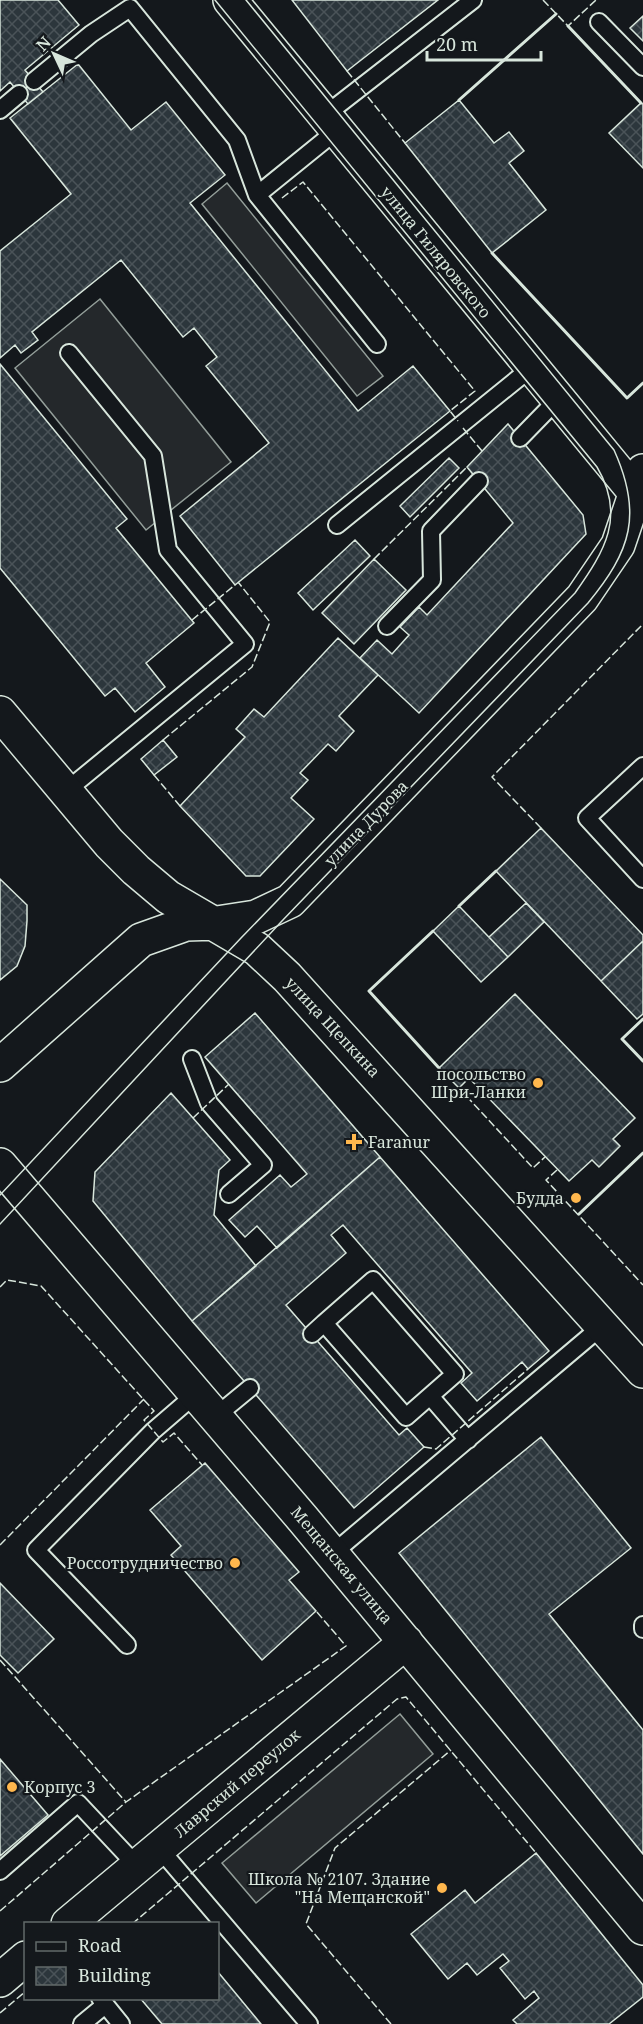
<svg xmlns="http://www.w3.org/2000/svg" width="643" height="2024" font-family="'Noto Serif',serif">
<defs>
<pattern id="building-cross-hatch" width="8" height="8" patternUnits="userSpaceOnUse" patternTransform="scale(1.5)"><rect width="8" height="8" fill="#2c363c"/><path d="M0 0l8 8M0 8l8-8" fill="none" stroke="#4a5358"/></pattern>
</defs>
<rect width="100%" height="100%" fill="#14181c"/>
<path fill="#24282b" stroke="#939e99" stroke-width="1.5" d="M 227,183 L 383,376 L 357,396 L 202,204 Z
M 100,299 L 231,462 L 146,530 L 15,368 Z
M 400,1714 L 433,1754 L 256,1903 L 222,1863 Z"/>
<path fill="url(#building-cross-hatch)" stroke="#d8e6dc" stroke-width="1.5" d="M 0,0 L 58,0 L 79,25 L 25,70 L 43,92 L 28,104 L 10,82 L 0,91 Z
M 292,0 L 438,0 L 347,71 Z
M 643,16 L 643,41 L 630,28 Z
M 78,64 L 131,130 L 166,102 L 225,175 L 190,203 L 358,411 L 413,366 L 450,411 L 235,585 L 180,516 L 269,443 L 206,366 L 217,357 L 194,328 L 183,337 L 121,260 L 32,332 L 38,340 L 21,353 L 15,345 L 0,358 L 0,251 L 71,194 L 10,118 Z
M 459,100 L 494,143 L 509,132 L 524,151 L 509,163 L 546,210 L 492,253 L 405,143 Z
M 641,103 L 643,104 L 643,168 L 609,133 Z
M 0,364 L 127,519 L 116,528 L 194,623 L 146,663 L 165,687 L 135,712 L 115,688 L 105,696 L 0,568 Z
M 508,424 L 583,515 L 586,534 L 419,713 L 360,658 L 377,640 L 392,654 L 409,635 L 400,627 L 419,607 L 427,615 L 513,523 L 467,467 Z
M 449,458 L 459,468 L 410,517 L 400,506 Z
M 355,540 L 370,556 L 313,610 L 298,593 Z
M 374,559 L 406,590 L 354,644 L 322,613 Z
M 338,638 L 378,675 L 339,716 L 354,731 L 336,751 L 328,744 L 300,773 L 308,780 L 291,798 L 314,819 L 260,876 L 246,876 L 180,806 L 245,737 L 236,729 L 254,709 L 264,717 Z
M 163,740 L 177,757 L 154,775 L 141,759 Z
M 541,828 L 643,935 L 643,941 L 601,981 L 496,871 Z
M 0,879 L 27,905 L 27,921 L 25,946 L 17,966 L 0,980 Z
M 526,903 L 544,922 L 508,957 L 489,937 Z
M 459,906 L 508,957 L 481,982 L 433,931 Z
M 643,941 L 643,1014 L 637,1019 L 601,981 Z
M 515,994 L 635,1118 L 613,1139 L 620,1146 L 599,1167 L 592,1160 L 569,1181 L 469,1078 L 459,1088 L 439,1068 Z
M 255,1013 L 380,1157 L 277,1248 L 257,1226 L 245,1237 L 229,1220 L 280,1175 L 291,1187 L 307,1174 L 205,1057 Z
M 171,1093 L 230,1160 L 219,1170 L 214,1215 L 256,1266 L 192,1321 L 93,1201 L 95,1172 Z
M 380,1157 L 549,1351 L 528,1369 L 522,1362 L 477,1401 L 461,1383 L 472,1373 L 343,1225 L 331,1235 L 346,1253 L 286,1305 L 399,1435 L 407,1428 L 424,1447 L 354,1508 L 192,1321 Z
M 541,1437 L 631,1548 L 549,1614 L 643,1730 L 643,1854 L 399,1553 Z
M 205,1463 L 299,1572 L 289,1580 L 316,1611 L 262,1660 L 171,1555 L 181,1546 L 150,1510 Z
M 0,1583 L 54,1639 L 18,1673 L 0,1655 Z
M 0,1759 L 48,1815 L 0,1856 Z
M 536,1853 L 643,1985 L 643,1997 L 609,2024 L 517,2024 L 513,2020 L 539,1998 L 534,1991 L 525,1999 L 500,1968 L 509,1961 L 503,1954 L 477,1975 L 467,1963 L 448,1979 L 411,1934 L 465,1890 L 475,1903 Z
M 218,1972 L 261,2024 L 162,2024 L 140,1998 L 218,1998 Z"/>
<g fill="none" stroke-linecap="round" stroke-linejoin="round">
<defs>
<path id="lane" d="M 599,22 L 643,67
M 34,81 L 91,34 L 130,8 L 237,140 L 257,195 L 377,344
M 0,110 L 19,94
M 324,116 L 473,0
M 257,195 L 336,131
M 520,438 L 557,400
M 337,525 L 531,368
M 387,626 L 432,580 L 431,531 L 479,481
M 643,766 L 587,818 L 643,879
M 66,791 L 245,644 L 168,550 L 153,456 L 69,353
M 192,1059 L 209,1103 L 263,1165 L 229,1194
M 373,1280 L 455,1374 L 406,1417 L 324,1323 Z
M 312,1334 L 324,1323
M 430,1396 L 468,1440
M 216,1416 L 250,1388
M 332,1554 L 602,1326
M 643,1625 L 643,1629
M 127,1645 L 36,1550 L 153,1431 L 197,1393
M 159,1848 L 309,2024
M 0,1871 L 78,1803 L 137,1866
M 100,1998 L 121,2024
M 82,2024 L 105,2005"/>
<path id="street" d="M 0,1165 L 303,1519 L 643,1928
M 68,1924 L 406,1642
M 0,1980 L 26,1958"/>
<path id="secondary" d="M 230,0 L 643,502
M 0,713 L 109,843 L 136,870 L 168,897 L 257,949 L 287,977 L 643,1371
M 0,1065 L 141,940 L 186,924 L 217,923 L 256,917 L 290,901 L 582,598 L 618,545 L 643,471"/>
</defs>
<use href="#lane" stroke="#d8e6dc" stroke-width="20"/>
<use href="#street" stroke="#d8e6dc" stroke-width="36"/>
<use href="#secondary" stroke="#d8e6dc" stroke-width="36"/>
<use href="#lane" stroke="#14181c" stroke-width="16"/>
<use href="#street" stroke="#14181c" stroke-width="33"/>
<use href="#secondary" stroke="#14181c" stroke-width="33"/>
<path stroke="#d8e6dc" stroke-width="1.5" d="M 0,1195 L 241,938 L 575,593 C 605,551 626,516 597,467 L 215,0
M 0,1224 L 281,922 L 588,603 C 631,551 643,514 614,450 L 246,0"/>
<path stroke="#d8e6dc" stroke-width="1.5" stroke-dasharray="8 3" stroke-linecap="butt" d="M 543,0 L 568,26 L 596,0
M 347,71 L 405,143
M 282,198 L 303,182 L 475,391 L 450,411 L 458,421
M 463,428 L 482,451
M 374,559 L 467,467
M 192,620 L 235,585
M 163,740 L 252,667 L 270,622 L 238,582
M 154,775 L 180,806
M 541,828 L 492,777 L 643,624
M 459,1088 L 533,1168 L 545,1157
M 193,1118 L 229,1084
M 557,1170 L 546,1180 L 643,1285
M 0,1287 L 7,1280 L 41,1286 L 154,1411 L 144,1420 L 163,1442 L 174,1433 L 202,1465
M 424,1447 L 436,1449 L 528,1369
M 0,1545 L 144,1399
M 0,1660 L 126,1802
M 0,1911 L 126,1802 L 346,1646 L 316,1611
M 132,1924 L 397,1699 L 406,1697 L 536,1853
M 0,2013 L 26,1991
M 391,2024 L 306,1924 L 335,1848 L 451,1750"/>
<path stroke="#d8e6dc" stroke-width="3" d="M 568,26 L 641,103
M 459,100 L 556,14
M 492,253 L 627,398 L 643,383
M 459,906 L 496,871
M 433,931 L 369,991 L 439,1068
M 643,1019 L 622,1039 L 643,1061
M 579,1214 L 643,1153"/>
</g>
<g fill="#ffb74d" stroke="#14181c" stroke-width="2">
<circle cx="538" cy="1083" r="6"/>
<path d="M351 1133h6v6h6v6h-6v6h-6v-6h-6v-6h6z"/>
<circle cx="576" cy="1198" r="6"/>
<circle cx="235" cy="1563" r="6"/>
<circle cx="12" cy="1787" r="6"/>
<circle cx="442" cy="1888" r="6"/>
</g>
<g text-anchor="middle" stroke-width="4.5" stroke-linejoin="round" paint-order="stroke">
<g font-size="16" fill="#d8e6dc" stroke="#14181c">
<text transform="translate(436 252) rotate(51)" y="6">улица Гиляровского</text>
<text transform="translate(366 823) rotate(-46)" y="6">улица Дурова</text>
<text transform="translate(333 1027) rotate(47)" y="6">улица Щепкина</text>
<text transform="translate(342 1565) rotate(50)" y="6">Мещанская улица</text>
<text transform="translate(237 1783) rotate(-40)" y="6">Лаврский переулок</text>
</g>
<g font-size="16" fill="#d8e6dc" stroke="#14181c" text-anchor="end">
<text x="526" y="1080">посольство<tspan x="526" dy="18">Шри-Ланки</tspan></text>
<text x="368" y="1148" text-anchor="start">Faranur</text>
<text x="564" y="1204">Будда</text>
<text x="223" y="1569">Россотрудничество</text>
<text x="24" y="1793" text-anchor="start">Корпус 3</text>
<text x="430" y="1885">Школа № 2107. Здание<tspan x="430" dy="18">"На Мещанской"</tspan></text>
</g>
</g>
<rect x="24" y="1922" width="195" height="78" fill="#14181c" stroke="#626a69" stroke-width="1.5"/>
<rect x="36" y="1942" width="30" height="9" fill="#14181c" stroke="#626a69" stroke-width="1.5"/>
<text x="78" y="1952" font-size="18" fill="#d8e6dc">Road</text>
<rect x="36" y="1967" width="30" height="18" fill="url(#building-cross-hatch)" stroke="#626a69" stroke-width="1.5"/>
<text x="78" y="1982" font-size="18" fill="#d8e6dc">Building</text>
<g transform="translate(54 54) rotate(314)" stroke="#14181c" stroke-width="4.5" paint-order="stroke">
<path d="M0-4.5L10 22L0 15L-10 22Z" fill="#d8e6dc"/>
<text y="-9" font-size="16" font-weight="bold" text-anchor="middle" fill="#d8e6dc">N</text>
</g>
<path d="M427 51v9h114v-9" fill="none" stroke="#d8e6dc" stroke-width="3"/>
<text x="436" y="51" font-size="18" fill="#d8e6dc" stroke="#14181c" stroke-width="4.5" paint-order="stroke">20 m</text>
</svg>
